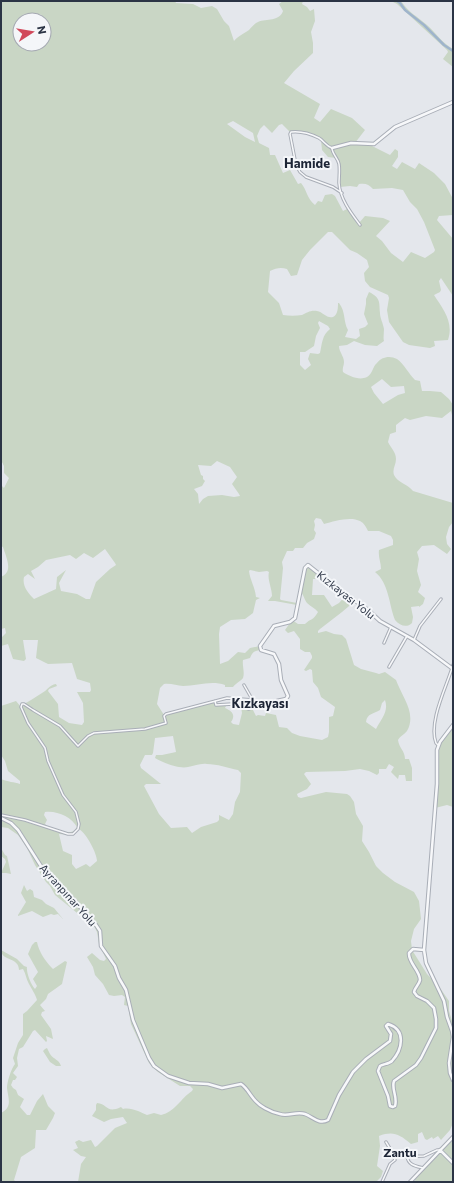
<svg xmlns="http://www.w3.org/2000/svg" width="454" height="1183" font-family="Commissioner,sans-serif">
<rect width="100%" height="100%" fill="#e4e7ec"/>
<path fill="#c9d6c5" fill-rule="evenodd" d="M 1,1 L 175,1 L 176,3 L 193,4 L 201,8 L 212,6 L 217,9 L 224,21 L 229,26 L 234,41 C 238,36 243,34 249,30 C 252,27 255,23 258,22 C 267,18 279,22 283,11 L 279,4 L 283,1 L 303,1 L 302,4 L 307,7 L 310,11 L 314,9 L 315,21 L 311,32 L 313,43 L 313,53 L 294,71 L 284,83 L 320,104 L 314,118 L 320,122 L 331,109 L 352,118 L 365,130 L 355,143 L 370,145 L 390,155 L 395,149 L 398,151 L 398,157 L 392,166 L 397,169 L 402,162 L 415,169 L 419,163 L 434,173 L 445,184 L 453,199 L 453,215 L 439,216 L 437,220 L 453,239 L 453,296 L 441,278 L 439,281 L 441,290 L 440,292 L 434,295 C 443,309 454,322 448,340 L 434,341 L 435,346 L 430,348 L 409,345 L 403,342 L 389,322 L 387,310 L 389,298 L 388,295 L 370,287 L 365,281 L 364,273 L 369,267 L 367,260 L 357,253 L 350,250 L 332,232 L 328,232 L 310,250 L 302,260 L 297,275 L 291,276 L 287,269 C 281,267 276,268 270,271 L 268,292 L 279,303 L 283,315 C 289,316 296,316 302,315 C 307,313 310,310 317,311 C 323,312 327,319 333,317 C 338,315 338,307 338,303 L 339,303 C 346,312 343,321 348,330 L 345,337 L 356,339 L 360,336 L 359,329 L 365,327 L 368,324 L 364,314 L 366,304 L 366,299 L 369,292 C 381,298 379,302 380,313 C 380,318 383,323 384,329 C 384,333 383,338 384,341 L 377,346 L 365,345 L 354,341 L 347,345 L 339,346 C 339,352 344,356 344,362 C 344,366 342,368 343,372 C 350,377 365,383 371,373 C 373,370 374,365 377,363 C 381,357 390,355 397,359 C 404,364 409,374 415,380 L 420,381 L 422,391 L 430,391 L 441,392 L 449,399 L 453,405 L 453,419 L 451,411 L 442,418 L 426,416 L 410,420 L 405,418 L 396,425 L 396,432 L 390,434 L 388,442 C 391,448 396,452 396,459 C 396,465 392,469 394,475 C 398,483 408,484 413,491 L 453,503 L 453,522 L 449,527 L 446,537 L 447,544 L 451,549 L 447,554 L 434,545 L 422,546 L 417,552 L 419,559 L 417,571 L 421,585 L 418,592 L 425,598 L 423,604 L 419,607 L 419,606 L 411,607 L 413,617 L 412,623 C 407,628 400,626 395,620 C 389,605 389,583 375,572 L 381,569 C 381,562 378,557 379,550 L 393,545 L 393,540 L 391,536 L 379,531 L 368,531 C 366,527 364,523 360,521 C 351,516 334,521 324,524 L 321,519 L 316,518 L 314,521 L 315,525 L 314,530 L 316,533 L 314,539 L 307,543 L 303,548 L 295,548 L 293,551 L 287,551 L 282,562 L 283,568 L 280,599 L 281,600 L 297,603 L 297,605 L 275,601 L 268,601 L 272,596 C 272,588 267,579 269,572 L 267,571 L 259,572 L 250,570 L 249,571 C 250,580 255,587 256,597 L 260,598 L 256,600 L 253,613 L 245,619 L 231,620 L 220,627 L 219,634 L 220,664 L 228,661 L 238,652 L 245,653 L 250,648 L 260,646 L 261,650 C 255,651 253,651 250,658 L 243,660 C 242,665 245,673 243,678 C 242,680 236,683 233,687 L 225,687 L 225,685 C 211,680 197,686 183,686 C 177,686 171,683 164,684 L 160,688 L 157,704 L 164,715 L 215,701 L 216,705 L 227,704 L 225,708 C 232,711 236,715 231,722 L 233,724 L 239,725 L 242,713 L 241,707 L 247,709 L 252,708 L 256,716 L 258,715 L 265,716 L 266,713 L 276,715 L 279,727 L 287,728 L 292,733 L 300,736 L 322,740 L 328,737 L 329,732 L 329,717 L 333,716 L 335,707 L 321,697 L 318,688 L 313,682 L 312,670 L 310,669 L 306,671 L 304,670 L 312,658 L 312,656 L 310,652 L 305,652 L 300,649 L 300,639 L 294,631 L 288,633 L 285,630 L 292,620 L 298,624 L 305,624 C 311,618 313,621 318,612 C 315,608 311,607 307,603 C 304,599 304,595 300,591 L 305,568 L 308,565 L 325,579 L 313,579 L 312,595 L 324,595 L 332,607 L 339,603 L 346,595 L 355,601 L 342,612 L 320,629 L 318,631 L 318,633 L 326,631 L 334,634 L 342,635 L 346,639 L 354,665 L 361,669 L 376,673 L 379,674 L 385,672 L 396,680 C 402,697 417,713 407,731 C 404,735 400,736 398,740 C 399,748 405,751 405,759 L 409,759 L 412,768 L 412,781 L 406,781 L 405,775 L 399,775 L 398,779 L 391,772 L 394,767 L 389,764 L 386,769 L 379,769 L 379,773 L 377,775 L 369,771 L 360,769 L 345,771 L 306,772 L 304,774 L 311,784 L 307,789 L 297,794 L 298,797 L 301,798 L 326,792 L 347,794 L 350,796 L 354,802 L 356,814 L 363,826 L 362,841 L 369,852 L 376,866 L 383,873 L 395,882 L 414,892 L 419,901 L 421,919 L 414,929 L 411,941 L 412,950 L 427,974 L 440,988 L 449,1001 L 449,1011 L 453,1024 L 453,1123 L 450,1130 L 441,1140 L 438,1136 L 433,1139 L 432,1137 L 427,1140 L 425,1139 L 422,1132 L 418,1134 L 418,1142 L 411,1144 C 399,1134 393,1131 379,1136 L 380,1146 L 377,1166 L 383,1171 L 381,1177 L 376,1182 L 78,1182 L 81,1164 L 86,1157 L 81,1156 L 73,1150 L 78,1148 L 75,1142 L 79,1140 L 83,1142 L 91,1140 L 95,1147 L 97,1146 L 115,1128 L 127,1123 L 123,1117 L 111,1119 L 104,1122 L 92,1116 L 96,1110 L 96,1105 L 97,1103 C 108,1104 106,1114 121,1107 L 123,1109 C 131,1107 140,1112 147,1115 L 154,1113 L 161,1115 C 175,1112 181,1098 192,1091 L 193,1089 L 190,1086 L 180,1086 L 158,1072 L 149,1063 L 131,1024 L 128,1006 L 124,1005 L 125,997 L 122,995 L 114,996 L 109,995 L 103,984 L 95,975 L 93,967 L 87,957 L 92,953 L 100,960 L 104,961 L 106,959 L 99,944 L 97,932 L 92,922 L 82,917 L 55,895 L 50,886 L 46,882 L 35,865 L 27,848 L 18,835 L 8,828 L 1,827 L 1,779 C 8,782 14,782 20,784 L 20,781 L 8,771 L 5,761 L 1,755 L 1,706 L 16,701 L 21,707 L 21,705 C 29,702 35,697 42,693 C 48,690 49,685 56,684 L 57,686 L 49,689 L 48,691 L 58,704 L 59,717 L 69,723 L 82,725 L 84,722 L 83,703 L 77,692 L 90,692 L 91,690 L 90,683 L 77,679 L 72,663 L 48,664 L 36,658 L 38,640 L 23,640 L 26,659 L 24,661 L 13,659 L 8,644 L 1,646 L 1,638 L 6,633 L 5,628 L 1,629 L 1,577 C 14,572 6,557 3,547 L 1,546 L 1,479 L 1,485 L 4,488 L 9,478 L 4,473 L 4,466 L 1,460 ZM 20,20 L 44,20 L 44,44 L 20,44 ZM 233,121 L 253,133 L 255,142 L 245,137 L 227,124 ZM 282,124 L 291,133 C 301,130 313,135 321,140 L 322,150 L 328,157 L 336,158 L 339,164 L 340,187 L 350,186 L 357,187 L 359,184 C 365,183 369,184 373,189 L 392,188 L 403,190 L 410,202 L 417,209 L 424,222 L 435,250 L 434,252 L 425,258 L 411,252 L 403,262 L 391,253 L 382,241 L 376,236 L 390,221 L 383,218 L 365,216 L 359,223 L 349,208 L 343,211 L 335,196 L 332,194 L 325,195 L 322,202 L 318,201 L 315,205 C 307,199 307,190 301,183 L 298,184 L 290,170 L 283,173 L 275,155 L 270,155 L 269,148 L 259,143 L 257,136 L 260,129 L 264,125 L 272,133 L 279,125 ZM 319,321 L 328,326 L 330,329 C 322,335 322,344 320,353 L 318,354 L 310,353 L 308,359 L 311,365 L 305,370 L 300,365 L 300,352 L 305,352 L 314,346 L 316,336 L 320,328 L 318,323 ZM 382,379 L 391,387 L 404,386 L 405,393 L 398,395 L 383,404 L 374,393 L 371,387 ZM 217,461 L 230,467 L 237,477 L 232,484 L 239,494 L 240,496 L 234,497 L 222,495 L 208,496 L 203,499 L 199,504 L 198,494 L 194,489 L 202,486 L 205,481 L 203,479 L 203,476 L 201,475 L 198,465 L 211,466 ZM 105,549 L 115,563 L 116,565 L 110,569 L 96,582 L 90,599 L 86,599 L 77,594 L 61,591 L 59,583 L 66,570 L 57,577 L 56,589 L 34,599 C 28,593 22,586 24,577 L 28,574 L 35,579 L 31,571 L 38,567 L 46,560 L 70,555 L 76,559 L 84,553 L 93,558 ZM 385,700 C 389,712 381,719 376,729 L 366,722 C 367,713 374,714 380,710 L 382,703 ZM 173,736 L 176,752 L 162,755 L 156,755 L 155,758 C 163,763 179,769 188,767 C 195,766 200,763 207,764 C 217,764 228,768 238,770 L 241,773 L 240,792 L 235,802 L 233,814 L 229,820 L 219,815 L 219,820 L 217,822 L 201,827 L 192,833 L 187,827 L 171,828 L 159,814 L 144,786 L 146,784 L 161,784 L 141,768 L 140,765 L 145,755 L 152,755 L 153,753 L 155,738 ZM 45,812 C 56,810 72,817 77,827 C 71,838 56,829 47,826 L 45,824 L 47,820 L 44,815 ZM 79,829 C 86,833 97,853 97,861 L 90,867 L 86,864 L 76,869 L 72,864 L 72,855 L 63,851 L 59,834 L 73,835 Z
M 391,1 L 401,1 C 409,13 417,16 427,25 C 436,33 442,43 453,49 L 453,67 L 443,59 L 448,52 L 447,50 L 397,4 Z
M 453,725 L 453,807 L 447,805 L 435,808 L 437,755 L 438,745 Z
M 1,848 L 5,855 L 7,856 L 11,874 L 6,873 L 1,873 L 6,862 L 5,859 L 1,856 Z
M 24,885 L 27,891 L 30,889 L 33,891 L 34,897 L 42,900 L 46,904 L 54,908 L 63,919 L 58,914 L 54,915 L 51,914 L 43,917 L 32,911 L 18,916 L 18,915 L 26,902 L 21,893 Z
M 35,942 L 37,942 C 39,952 45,961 53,969 L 65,961 L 67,962 L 62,984 L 48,994 L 46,999 L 40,1005 L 45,1011 L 42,1012 L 41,1015 L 51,1029 L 53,1039 L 46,1036 L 47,1041 L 46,1042 L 35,1030 L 33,1031 L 23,1047 L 19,1049 L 17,1058 L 18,1066 L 13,1073 L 17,1077 L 15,1080 L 13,1080 L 11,1085 L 13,1088 L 16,1090 L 18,1095 L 24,1099 L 20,1107 L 27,1115 L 30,1115 L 37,1101 L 43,1094 L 48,1106 L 55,1113 L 53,1118 L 46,1130 L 36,1130 L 35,1148 L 21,1157 L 14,1180 L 16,1182 L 1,1182 L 1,1113 C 13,1107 8,1098 7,1088 C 7,1082 11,1069 15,1064 L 13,1058 L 18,1043 L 23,1035 L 23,1014 L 27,1011 L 37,1000 C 35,993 32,990 29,984 C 26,979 26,974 23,969 L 19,970 C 19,957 1,961 1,950 L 17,959 L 24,966 L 27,967 C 26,972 31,985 35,989 L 37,986 L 33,979 L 38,972 L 28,954 L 32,945 Z
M 47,1048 C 48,1050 49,1052 50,1054 C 54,1060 59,1059 61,1066 L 56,1066 L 50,1062 L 43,1051 L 45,1049 Z
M 453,1137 L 453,1181 L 451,1182 L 417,1182 L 413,1179 Z"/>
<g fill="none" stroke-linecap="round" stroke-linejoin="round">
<path stroke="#9fb4cc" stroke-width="2.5" d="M 397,1 L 400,3 L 405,10 L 424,25 L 444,45 L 453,51"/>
<defs>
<path id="minor" d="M 342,193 L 333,187 L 306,177 L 300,172 L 296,165 L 290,134 L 291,132 C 300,131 311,134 319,138 C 324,141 326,146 332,148 C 332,154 338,158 339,164 C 340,170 339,177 339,183 C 340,199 351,213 360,225
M 414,640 L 420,626 L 441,599
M 384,643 L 391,627
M 389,667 L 407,636
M 244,685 L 252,699
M 215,701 L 216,705 L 233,704 L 249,709 L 264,703
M 438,745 L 436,743 C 428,722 447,686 453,665
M 1,815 L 25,820 L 68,834 L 73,834 L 78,829 L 79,824 L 76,812 L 63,795 L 48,761 L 45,748 L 28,723 L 21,707 L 22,704 L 24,704 L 33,710 L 60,726 L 78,746 L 88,736 L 94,733 L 145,729 L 166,723 L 164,716 L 166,714 L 227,698 L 253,700 L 264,703 L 277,701
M 407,1156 C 408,1165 415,1166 423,1168
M 394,1157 L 424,1156 L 437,1150 L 440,1150
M 382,1182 L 390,1164 L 395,1160 L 392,1152 L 386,1142"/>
<path id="tertiary" d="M 332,148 L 351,143 L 374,144 L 395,127 L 453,102
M 277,701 L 286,699 L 288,696 L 281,680 L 279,664 L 274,654 L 261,650 L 260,646 L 274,626 L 290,622 L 295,618 L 305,568 L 308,565 L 342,592 L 367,609 L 380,621 L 414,640 L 453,669
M 453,725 L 440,742 L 437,750 L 437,784 L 424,950 L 426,963 L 444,1001 L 447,1017 L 452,1031 L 453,1037 L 449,1063 L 450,1073 L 453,1080
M 1,818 L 11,823 L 18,830 L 46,874 L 73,899 L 96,925 L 100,931 L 101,946 L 115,966 L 119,978 L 126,990 L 133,1020 L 149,1058 L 154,1066 L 168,1076 L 189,1083 L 208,1084 L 222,1088 L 241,1084 C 246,1087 249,1093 253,1098 C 259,1106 270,1112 280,1114 C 288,1117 296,1111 305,1114 C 313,1117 319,1125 328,1120 L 339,1095 L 353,1072 L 366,1059 L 390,1041 L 391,1034 L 386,1026 L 388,1024 C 407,1030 402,1050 392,1061 C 389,1064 383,1064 380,1066 L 378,1071 L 388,1096 L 390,1106 L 393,1107 L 395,1106 C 398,1097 391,1089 394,1081 L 416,1065 L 421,1058 L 436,1028 L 436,1019 L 434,1008 L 427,1001 L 417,996 L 414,992 C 415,987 419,985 420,980 C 420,970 408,963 409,953 L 413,949 L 424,950
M 440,1150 L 453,1163
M 410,1182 L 453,1137"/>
</defs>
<use href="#minor" stroke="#a9aeb7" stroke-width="3.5"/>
<use href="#tertiary" stroke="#a9aeb7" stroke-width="4.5"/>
<use href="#minor" stroke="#f7f8fa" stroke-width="1.5"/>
<use href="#tertiary" stroke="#f7f8fa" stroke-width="2.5"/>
</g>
<g text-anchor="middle" stroke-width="4" stroke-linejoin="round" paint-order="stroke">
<g font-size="11" fill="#2b3445" stroke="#f4f6f9">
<text transform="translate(346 595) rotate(38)" y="4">Kızkayası Yolu</text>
<text transform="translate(68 895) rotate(48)" y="4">Ayranpınar Yolu</text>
</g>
<g font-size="12" font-weight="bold" fill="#1d2536" stroke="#f4f6f9">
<text x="400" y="1157">Zantu</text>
</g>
<g font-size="13" font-weight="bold" fill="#1d2536" stroke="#f4f6f9">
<text x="307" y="168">Hamide</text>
<text x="260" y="708">Kızkayası</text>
</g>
</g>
<rect width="454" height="1183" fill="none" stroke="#2b3445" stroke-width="4"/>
<g transform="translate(32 32) rotate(78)"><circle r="19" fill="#f4f6f9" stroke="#a4a8b1"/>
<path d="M0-3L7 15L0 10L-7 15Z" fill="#d1495b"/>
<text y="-6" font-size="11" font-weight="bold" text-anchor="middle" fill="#2b3445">N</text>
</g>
</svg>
